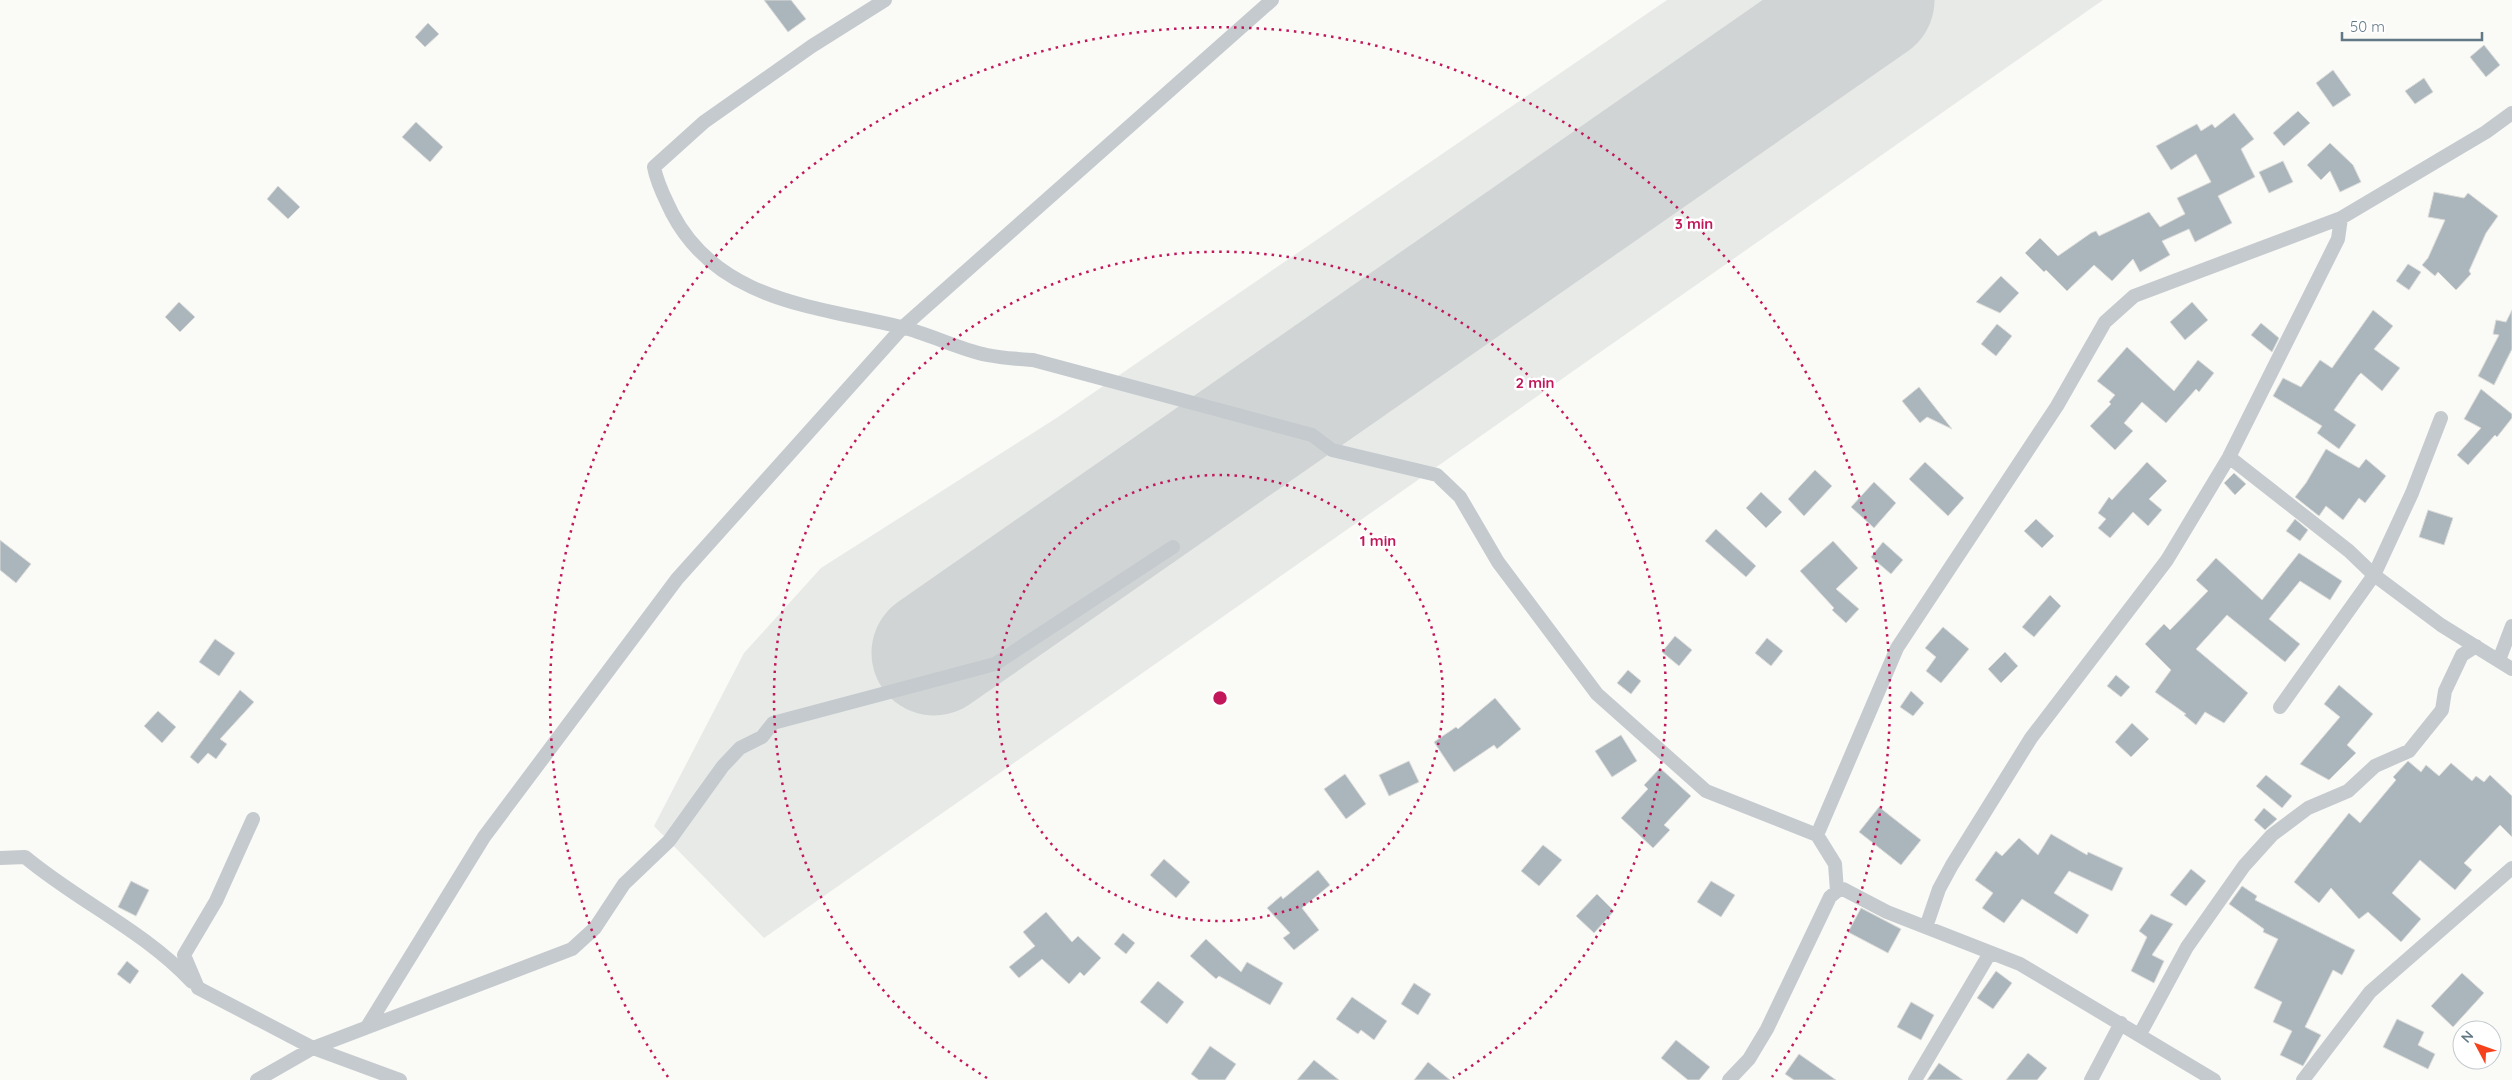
<svg xmlns="http://www.w3.org/2000/svg" width="2512" height="1080" font-family="Quicksand,sans-serif">
<rect width="100%" height="100%" fill="#fafaf7"/>
<path fill="#e8eae8" d="M 1667,0 L 2103,0 L 764,938 L 654,826 L 744,653 L 821,568 L 1058,417 Z"/>
<g fill="none" stroke-linecap="round" stroke-linejoin="round">
<path stroke="#d0d4d5" stroke-width="125" d="M 934,653 L 1872,0"/>
</g>
<path fill="#abb6bc" stroke="#dcdcd9" d="M 764,0 L 791,0 L 806,19 L 788,32 Z
M 428,23 L 439,34 L 425,47 L 415,37 Z
M 2484,45 L 2500,65 L 2486,77 L 2470,57 Z
M 2333,70 L 2351,95 L 2333,107 L 2316,83 Z
M 2424,78 L 2433,92 L 2415,104 L 2405,91 Z
M 2298,111 L 2310,123 L 2284,146 L 2273,133 Z
M 2234,113 L 2254,139 L 2241,149 L 2255,177 L 2218,196 L 2232,223 L 2195,242 L 2189,229 L 2162,241 L 2170,255 L 2140,272 L 2133,259 L 2112,281 L 2094,265 L 2067,291 L 2046,270 L 2044,272 L 2025,253 L 2040,238 L 2058,256 L 2091,233 L 2096,231 L 2099,236 L 2149,212 L 2160,227 L 2185,214 L 2177,198 L 2211,182 L 2196,154 L 2171,170 L 2156,146 L 2197,124 L 2201,131 L 2212,124 L 2215,128 Z
M 416,122 L 443,147 L 430,162 L 402,137 Z
M 2330,143 L 2353,165 L 2361,182 L 2340,192 L 2330,171 L 2321,180 L 2307,165 Z
M 2283,161 L 2293,182 L 2269,193 L 2259,172 Z
M 278,186 L 300,207 L 288,219 L 267,199 Z
M 2434,192 L 2464,198 L 2468,193 L 2498,216 L 2486,233 L 2469,271 L 2471,274 L 2456,290 L 2438,272 L 2435,276 L 2422,265 L 2428,258 L 2445,220 L 2428,217 Z
M 2408,264 L 2421,272 L 2409,290 L 2396,281 Z
M 2001,276 L 2019,293 L 2000,313 L 1976,302 Z
M 179,302 L 195,317 L 180,332 L 165,317 Z
M 2192,302 L 2208,320 L 2185,340 L 2170,322 Z
M 2373,310 L 2393,326 L 2374,349 L 2400,368 L 2382,391 L 2361,373 L 2358,376 L 2334,410 L 2356,425 L 2339,449 L 2317,433 L 2322,426 L 2273,396 L 2283,378 L 2301,387 L 2320,360 L 2332,368 Z
M 2512,310 L 2512,349 L 2494,385 L 2478,376 L 2499,335 L 2493,334 L 2496,320 L 2506,322 Z
M 2261,323 L 2279,338 L 2272,352 L 2251,335 Z
M 1997,324 L 2012,336 L 1996,356 L 1981,344 Z
M 2127,347 L 2174,391 L 2198,360 L 2214,373 L 2199,392 L 2196,389 L 2166,423 L 2142,402 L 2124,423 L 2133,431 L 2115,450 L 2090,426 L 2111,404 L 2109,402 L 2115,395 L 2097,381 Z
M 1919,387 L 1952,429 L 1927,417 L 1920,423 L 1902,401 Z
M 2481,389 L 2512,414 L 2512,418 L 2497,437 L 2495,435 L 2468,465 L 2457,455 L 2481,428 L 2464,419 Z
M 2326,449 L 2359,468 L 2366,459 L 2386,476 L 2365,503 L 2359,498 L 2343,520 L 2326,506 L 2319,516 L 2295,497 L 2306,483 Z
M 1925,462 L 1964,498 L 1948,516 L 1909,479 Z
M 2147,462 L 2167,481 L 2149,499 L 2162,510 L 2148,526 L 2133,512 L 2110,538 L 2098,528 L 2106,519 L 2098,513 L 2109,497 L 2112,500 Z
M 1815,470 L 1832,486 L 1804,516 L 1788,499 Z
M 2234,473 L 2246,484 L 2235,495 L 2224,483 Z
M 1874,482 L 1896,503 L 1874,528 L 1851,507 Z
M 1761,492 L 1782,512 L 1766,528 L 1746,508 Z
M 2428,510 L 2453,518 L 2444,545 L 2419,537 Z
M 2036,519 L 2054,536 L 2042,548 L 2024,531 Z
M 2295,519 L 2308,530 L 2300,541 L 2286,531 Z
M 1716,529 L 1756,566 L 1746,577 L 1705,541 Z
M 0,540 L 31,564 L 16,583 L 0,570 Z
M 1833,541 L 1858,568 L 1836,589 L 1859,609 L 1846,623 L 1832,610 L 1834,608 L 1800,571 Z
M 1883,542 L 1903,560 L 1891,574 L 1871,557 Z
M 2299,553 L 2342,581 L 2330,600 L 2300,581 L 2269,619 L 2300,644 L 2285,662 L 2227,615 L 2196,649 L 2248,693 L 2224,723 L 2205,712 L 2196,725 L 2184,715 L 2186,714 L 2155,692 L 2171,670 L 2145,644 L 2164,624 L 2170,630 L 2208,591 L 2196,580 L 2216,558 L 2262,600 Z
M 2050,595 L 2061,606 L 2034,637 L 2022,627 Z
M 1943,627 L 1969,649 L 1941,683 L 1926,671 L 1936,657 L 1925,648 Z
M 1675,636 L 1692,650 L 1679,666 L 1662,652 Z
M 1767,638 L 1783,651 L 1771,666 L 1755,653 Z
M 215,639 L 235,653 L 219,676 L 199,662 Z
M 2005,652 L 2018,666 L 2001,683 L 1988,669 Z
M 1628,670 L 1641,681 L 1631,694 L 1617,683 Z
M 2116,675 L 2130,687 L 2121,697 L 2107,686 Z
M 2339,685 L 2373,714 L 2347,745 L 2356,753 L 2329,780 L 2300,764 L 2340,717 L 2324,704 Z
M 240,690 L 254,702 L 220,739 L 227,744 L 216,759 L 208,753 L 198,764 L 190,757 Z
M 1911,691 L 1924,703 L 1913,716 L 1900,707 Z
M 1495,698 L 1521,729 L 1497,749 L 1494,745 L 1454,772 L 1434,742 L 1456,727 L 1458,729 Z
M 158,711 L 176,727 L 162,743 L 144,726 Z
M 2132,723 L 2149,739 L 2131,757 L 2115,742 Z
M 1621,735 L 1637,761 L 1612,777 L 1595,751 Z
M 1409,761 L 1419,782 L 1389,796 L 1379,775 Z
M 2408,761 L 2421,772 L 2426,765 L 2439,776 L 2451,763 L 2472,781 L 2476,776 L 2484,782 L 2490,775 L 2512,796 L 2512,837 L 2500,825 L 2464,863 L 2472,870 L 2455,890 L 2420,860 L 2392,893 L 2421,919 L 2401,942 L 2368,912 L 2359,919 L 2331,888 L 2319,903 L 2294,882 L 2349,813 L 2360,823 L 2396,780 L 2393,777 Z
M 1660,768 L 1691,796 L 1664,825 L 1670,830 L 1653,848 L 1621,818 L 1648,789 L 1644,785 Z
M 1345,774 L 1366,804 L 1346,819 L 1324,789 Z
M 2266,775 L 2292,796 L 2282,808 L 2256,786 Z
M 1879,807 L 1921,840 L 1901,865 L 1859,832 Z
M 2264,808 L 2277,819 L 2265,830 L 2254,820 Z
M 2051,834 L 2087,855 L 2088,852 L 2123,868 L 2112,891 L 2069,871 L 2054,893 L 2089,915 L 2077,934 L 2022,899 L 2004,923 L 1982,908 L 1993,893 L 1975,880 L 1996,851 L 2002,856 L 2019,838 L 2038,855 Z
M 1543,845 L 1562,860 L 1539,886 L 1521,871 Z
M 1164,859 L 1190,882 L 1176,898 L 1150,875 Z
M 2191,869 L 2206,881 L 2186,906 L 2170,895 Z
M 1318,870 L 1330,885 L 1302,908 L 1319,930 L 1294,950 L 1283,938 L 1290,933 L 1267,908 L 1281,896 L 1283,899 Z
M 131,881 L 149,890 L 136,916 L 118,907 Z
M 1711,881 L 1735,895 L 1721,917 L 1697,902 Z
M 2242,886 L 2257,896 L 2255,900 L 2355,950 L 2342,975 L 2333,970 L 2305,1027 L 2321,1035 L 2303,1066 L 2280,1055 L 2292,1031 L 2273,1022 L 2282,1002 L 2254,988 L 2278,939 L 2263,932 L 2264,929 L 2229,904 Z
M 1597,894 L 1614,911 L 1594,933 L 1576,916 Z
M 1861,908 L 1901,929 L 1888,953 L 1848,932 Z
M 1046,912 L 1072,942 L 1078,936 L 1101,958 L 1084,976 L 1080,972 L 1069,984 L 1042,959 L 1019,978 L 1009,967 L 1035,946 L 1023,932 Z
M 2151,914 L 2173,924 L 2152,955 L 2164,961 L 2154,983 L 2131,971 L 2147,937 L 2139,931 Z
M 1123,933 L 1135,943 L 1126,954 L 1114,944 Z
M 1206,939 L 1241,972 L 1247,962 L 1283,983 L 1270,1005 L 1219,976 L 1216,979 L 1190,956 Z
M 127,961 L 139,971 L 130,984 L 117,974 Z
M 1996,971 L 2012,983 L 1993,1009 L 1977,998 Z
M 2462,973 L 2484,993 L 2453,1027 L 2431,1006 Z
M 1158,981 L 1184,1002 L 1167,1024 L 1140,1002 Z
M 1414,983 L 1431,994 L 1418,1015 L 1401,1004 Z
M 1352,997 L 1387,1021 L 1374,1040 L 1361,1030 L 1358,1034 L 1336,1019 Z
M 1911,1002 L 1934,1015 L 1921,1040 L 1897,1027 Z
M 2397,1019 L 2424,1032 L 2418,1045 L 2435,1054 L 2428,1069 L 2383,1047 Z
M 1676,1040 L 1710,1067 L 1699,1080 L 1688,1080 L 1661,1058 Z
M 1210,1046 L 1236,1064 L 1225,1080 L 1199,1080 L 1191,1074 Z
M 2028,1053 L 2047,1068 L 2037,1080 L 2006,1080 Z
M 1799,1054 L 1836,1080 L 1794,1080 L 1785,1074 Z
M 1314,1060 L 1339,1080 L 1297,1080 Z
M 1428,1062 L 1450,1080 L 1414,1080 Z
M 1939,1063 L 1963,1080 L 1927,1080 Z"/>
<g fill="none" stroke-linecap="round" stroke-linejoin="round">
<path stroke="#c4cacd" stroke-width="14" d="M 885,0 L 812,46 L 704,122 L 654,167 C 657,184 665,198 672,213 C 718,301 814,306 901,327 C 930,334 958,349 987,355 C 1002,358 1018,359 1033,360 L 1312,435 L 1332,450 L 1437,475 L 1460,497 L 1498,562 L 1597,694 L 1706,791 L 1817,835 L 1835,864 L 1837,891
M 2229,457 L 2338,239 L 2341,218
M 2499,660 L 2512,626
M 2280,707 L 2374,575 L 2412,493 L 2441,418
M 253,819 L 216,901 L 184,955 L 198,988 L 313,1048 L 400,1080
M 1817,835 L 1897,648 L 2057,406 L 2105,322 L 2134,296 L 2341,218 L 2486,132 L 2512,113
M 0,858 L 25,857 C 79,902 143,930 192,982
M 1926,927 L 1939,889 L 1952,865 L 2031,738 L 2167,560 L 2229,457 L 2349,551 L 2374,575 L 2441,625 L 2512,669
M 367,1027 L 484,837 L 677,579 L 903,327 L 1272,0
M 2140,1034 L 2187,947 L 2244,866 L 2272,835 L 2308,808 L 2348,791 L 2375,766 L 2409,751 L 2442,710 L 2445,691 L 2462,655 L 2476,646
M 257,1080 L 313,1048 L 572,949 L 595,928 L 624,884 L 669,841 L 723,766 L 740,748 L 762,737 L 773,723 L 995,664 L 1173,547
M 1729,1080 L 1749,1059 L 1767,1029 L 1830,897 L 1837,891 L 1843,889 L 1887,912 L 2020,964 L 2214,1080
M 1915,1080 L 1990,953
M 2091,1080 L 2121,1023
M 2303,1080 L 2370,992 L 2512,868"/>
</g>
<g fill="none" stroke="#c2185b" stroke-width="2.5" stroke-dasharray="2.5 5">
<circle cx="1220" cy="698" r="223"/>
<path d="M987 1078A446 446 0 1 1 1453 1078"/>
<path d="M668 1077A670 670 0 1 1 1772 1077"/>
</g>
<circle cx="1220" cy="698" r="8" fill="#c2185b" stroke="#fff" stroke-width="2.5"/>
<g font-size="15" text-anchor="middle" font-weight="bold" fill="#c2185b" stroke="#fff" stroke-width="5" stroke-linejoin="round" paint-order="stroke">
<text x="1694" y="229">3 min</text>
<text x="1535" y="388">2 min</text>
<text x="1378" y="546">1 min</text>
</g>
<g transform="translate(2477 1045) rotate(311)"><circle r="24" fill="#ffffff" stroke="#c0c9ce"/>
<path d="M0-4L9 19L0 12L-9 19Z" fill="#f5421c"/>
<text y="-8" font-size="14" font-weight="bold" text-anchor="middle" fill="#627885">N</text>
</g>
<path d="M2342 32v8h140v-8" fill="none" stroke="#627885" stroke-width="2.5"/>
<text x="2350" y="32" font-size="15" fill="#627885" stroke="#ffffff" stroke-width="4" paint-order="stroke">50 m</text>
</svg>
